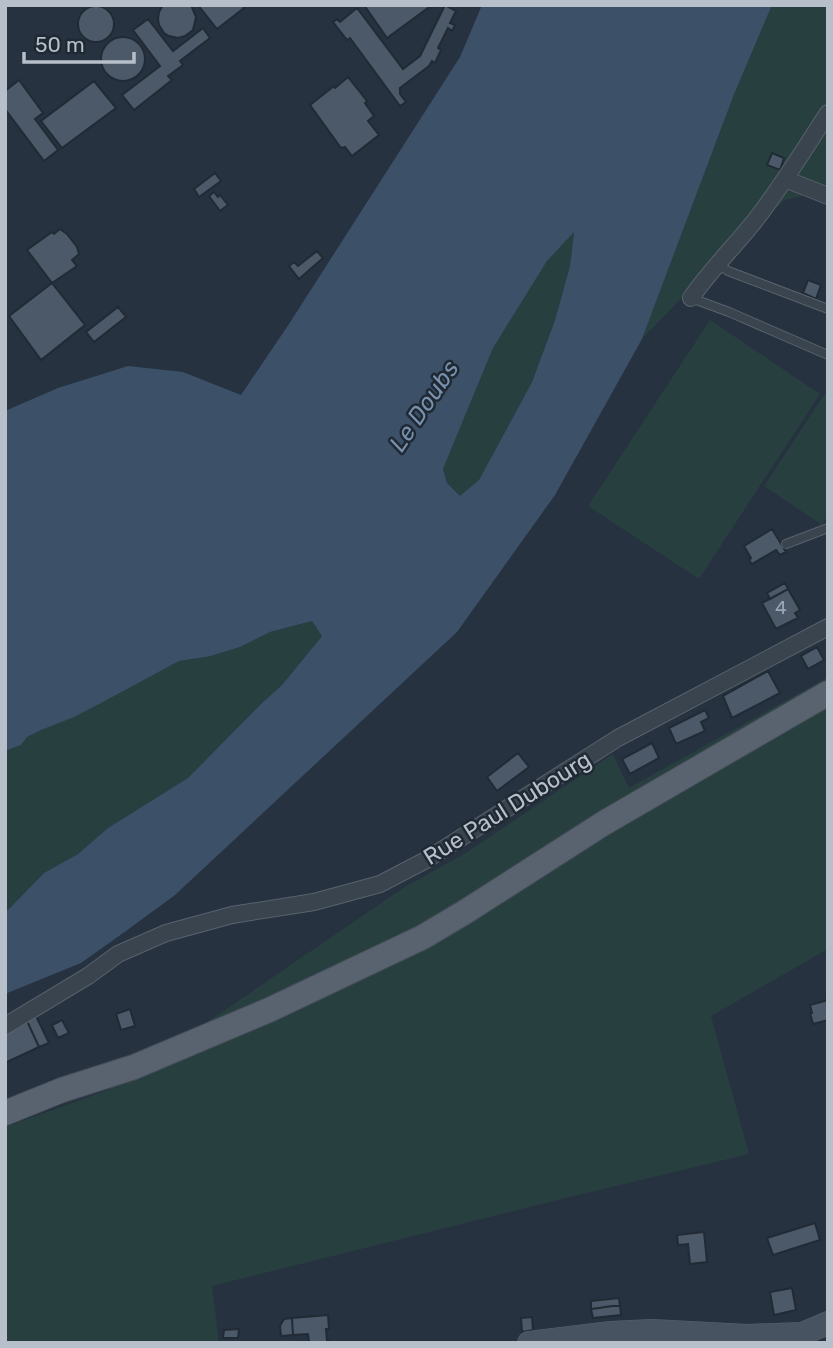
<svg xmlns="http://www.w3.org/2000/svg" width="833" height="1348" font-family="Rubik,sans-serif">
<rect width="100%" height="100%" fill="#26323f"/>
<path fill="#283f40" d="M 772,5 L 828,5 L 828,190 L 785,200 L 709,265 L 695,284 L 642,339 L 733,97 Z
M 574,231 L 570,266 L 555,320 L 532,382 L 479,480 L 460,497 L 447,483 L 443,469 L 493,348 L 547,261 Z
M 710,320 L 820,394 L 699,579 L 588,506 Z
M 828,389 L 828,515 L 822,525 L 764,486 Z
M 312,621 L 322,636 L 282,685 L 261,704 L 188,778 L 108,828 L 78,854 L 44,873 L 5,913 L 5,751 L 21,745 L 27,737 L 41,730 L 97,705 L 179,661 L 211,656 L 240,647 L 270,632 Z
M 828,677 L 828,949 L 711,1016 L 749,1154 L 574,1196 L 212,1286 L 219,1343 L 5,1343 L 5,1127 L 108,1090 L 403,888 L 464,854 L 613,754 L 629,788 Z"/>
<path fill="#3c5068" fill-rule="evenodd" d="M 482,5 L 772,5 L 733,97 L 642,339 L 555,495 L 457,632 L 175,895 L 126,931 L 81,963 L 5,994 L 5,913 L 44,873 L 78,854 L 108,828 L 188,778 L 261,704 L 282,685 L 322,636 L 312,621 L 270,632 L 240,647 L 211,656 L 179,661 L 103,702 L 74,717 L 41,730 L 27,737 L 21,745 L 5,751 L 5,411 L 58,388 L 128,366 L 183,372 L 241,395 L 289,324 L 460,57 ZM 574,232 L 570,266 L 555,320 L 532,382 L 479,480 L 460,496 L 447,483 L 443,469 L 493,348 L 547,261 Z"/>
<path fill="#4c5968" stroke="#212b36" stroke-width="2" d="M 163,5 L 191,5 L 196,17 L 193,30 L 185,36 L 178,38 L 169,36 L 164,33 L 159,25 L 158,19 L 159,12 Z
M 198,5 L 242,5 L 244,8 L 217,29 Z
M 364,5 L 432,5 L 387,38 Z
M 445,5 L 456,11 L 450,23 L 455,25 L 452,31 L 448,28 L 438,48 L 441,50 L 435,63 L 432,61 L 429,66 L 400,88 L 400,94 L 406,102 L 400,106 L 350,38 L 347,40 L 333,22 L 337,19 L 340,22 L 357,8 L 403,69 L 420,56 Z
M78 24a18 18 0 1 1 36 0a18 18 0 1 1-36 0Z
M 148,19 L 173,51 L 203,28 L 210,38 L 180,61 L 183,65 L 168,76 L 172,80 L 134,110 L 122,95 L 160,66 L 133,30 Z
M101 59a22 22 0 1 1 44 0a22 22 0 1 1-44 0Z
M 348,77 L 367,101 L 365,103 L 374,116 L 368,121 L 379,135 L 352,156 L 345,147 L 341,148 L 310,105 L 334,86 L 335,88 Z
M 19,80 L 43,113 L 35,119 L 58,150 L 44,161 L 5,109 L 5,91 Z
M 94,81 L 116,108 L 62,148 L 41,121 Z
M 772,153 L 784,158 L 780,170 L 767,165 Z
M 215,173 L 221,181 L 199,197 L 194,189 Z
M 214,192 L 218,197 L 220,195 L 228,205 L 220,211 L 209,196 Z
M 60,229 L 67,234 L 77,247 L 79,254 L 72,260 L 77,266 L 52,283 L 27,250 L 52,232 L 54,234 Z
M 317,251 L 323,258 L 299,279 L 289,266 L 294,262 L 298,266 Z
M 808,280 L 821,285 L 816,299 L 803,293 Z
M 52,283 L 85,325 L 41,360 L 9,316 Z
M 118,307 L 126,317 L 94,342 L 86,332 Z
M 772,529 L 786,552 L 780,555 L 776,550 L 752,564 L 749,560 L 751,558 L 744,546 Z
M 785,583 L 788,589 L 770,599 L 767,593 Z
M 788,589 L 800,610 L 795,613 L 798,618 L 776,629 L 762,603 Z
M 817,647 L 824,660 L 808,669 L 801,656 Z
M 768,671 L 780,693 L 732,718 L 723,696 Z
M 705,710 L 709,718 L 701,722 L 705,731 L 676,744 L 669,728 Z
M 652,743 L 659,758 L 630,774 L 622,759 Z
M 518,753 L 529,767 L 497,791 L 487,777 Z
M 828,1000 L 828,1020 L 813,1024 L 810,1013 L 812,1013 L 810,1005 Z
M 130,1009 L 135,1026 L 121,1030 L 116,1014 Z
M 36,1016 L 49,1043 L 39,1047 L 27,1021 Z
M 62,1020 L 69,1033 L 58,1038 L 52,1025 Z
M 27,1021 L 39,1047 L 5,1063 L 5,1034 Z
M 815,1223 L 820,1240 L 773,1255 L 767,1238 Z
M 704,1232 L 707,1262 L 690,1264 L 688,1244 L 678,1245 L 677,1235 Z
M 792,1288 L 796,1310 L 774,1315 L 770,1292 Z
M 619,1298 L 620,1305 L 591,1309 L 591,1301 Z
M 620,1305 L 621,1315 L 593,1318 L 591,1309 Z
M 328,1315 L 329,1329 L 326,1329 L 327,1341 L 330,1340 L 330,1343 L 309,1342 L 308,1334 L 293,1335 L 292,1318 Z
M 532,1317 L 533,1330 L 522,1332 L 521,1318 Z
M 292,1318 L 293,1335 L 281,1336 L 280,1326 L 284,1319 Z
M 239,1329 L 238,1338 L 223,1338 L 224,1330 Z"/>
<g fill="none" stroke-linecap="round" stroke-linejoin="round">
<defs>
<path id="lane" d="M 718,264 L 728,271 L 828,309
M 691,298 L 729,312 L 828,355
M 786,544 L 828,528"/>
<path id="street" d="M 785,179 L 828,196
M 691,298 C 711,269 736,245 757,218 C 783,184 805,148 828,113
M 5,1026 L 88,976 L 118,954 L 166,933 L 232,915 L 314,902 L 380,884 L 426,860 L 618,738 L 828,627"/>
<path id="secondary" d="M 529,1343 L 611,1333 L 652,1331 L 747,1336 L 802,1334 L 828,1323"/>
<path id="primary" d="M 5,1113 L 62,1090 L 134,1067 L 269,1010 L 423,937 L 465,912 L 604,823 L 828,693"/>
</defs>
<use href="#lane" stroke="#58626d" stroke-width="10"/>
<use href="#street" stroke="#58626d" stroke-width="18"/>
<use href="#secondary" stroke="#58626d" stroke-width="24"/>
<use href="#primary" stroke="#444d58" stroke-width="26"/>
<use href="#lane" stroke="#3a444f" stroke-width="8"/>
<use href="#street" stroke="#3a444f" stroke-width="16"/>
<use href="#secondary" stroke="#485362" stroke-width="23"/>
<use href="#primary" stroke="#58636f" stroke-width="24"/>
</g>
<g text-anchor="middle" stroke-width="5" stroke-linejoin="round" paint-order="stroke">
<g font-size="19" fill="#9ca6b2">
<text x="781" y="614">4</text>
</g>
<g font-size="23" fill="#b7bfca" stroke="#1f2934">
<text transform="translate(507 808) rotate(-32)" y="8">Rue Paul Dubourg</text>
</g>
<g font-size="24" font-style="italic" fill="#7891ac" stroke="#1f2934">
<text transform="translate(424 406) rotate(-56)" y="8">Le Doubs</text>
</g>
</g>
<rect width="833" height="1348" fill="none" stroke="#b7bfca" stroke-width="14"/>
<path d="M24 52v10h110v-10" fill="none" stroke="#b7bfca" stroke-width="3.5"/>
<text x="35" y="52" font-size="21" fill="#b7bfca" stroke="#1f2934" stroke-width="5" paint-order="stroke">50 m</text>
</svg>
